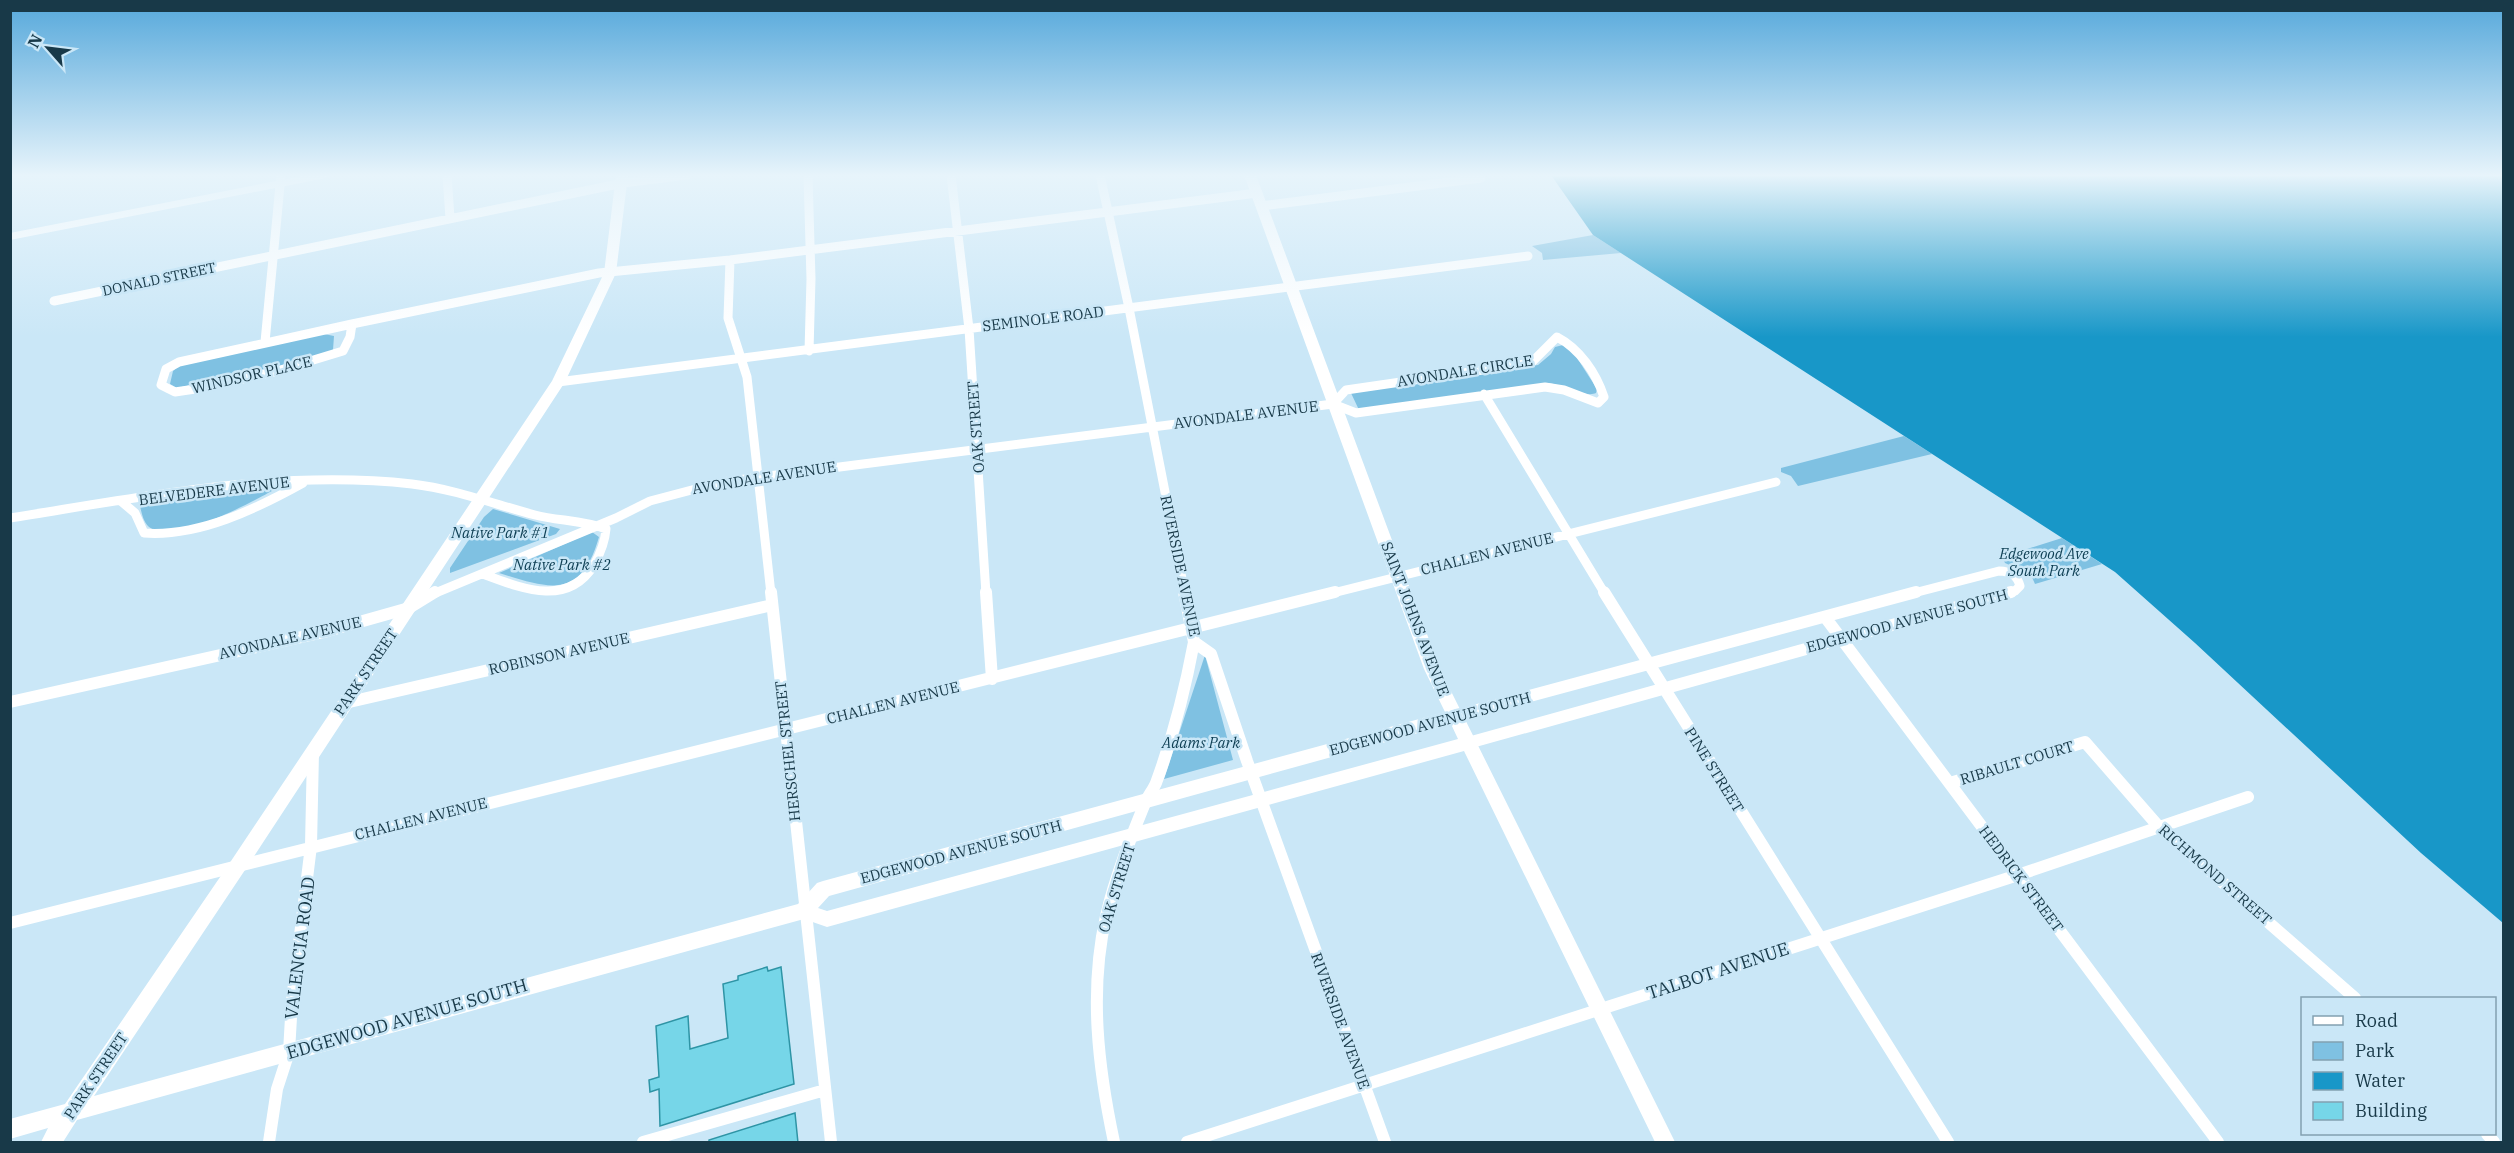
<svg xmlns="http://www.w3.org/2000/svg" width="2514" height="1153" font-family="'IBM Plex Serif',serif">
<rect width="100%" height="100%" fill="#cae7f7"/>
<path fill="#7fc1e2" d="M 1593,235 L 1621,253 L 1543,260 L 1542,253 L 1532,246 Z
M 324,334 L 334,336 L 333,350 L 320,357 L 177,388 L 170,384 L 173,371 L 179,366 Z
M 1563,345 L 1570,347 L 1597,389 L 1596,393 C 1586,398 1563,385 1549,383 L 1359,410 L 1351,393 L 1538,365 L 1551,354 L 1555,347 Z
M 1904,436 L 1932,454 L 1798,486 L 1791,476 L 1781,472 L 1781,468 Z
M 279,487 C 256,500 173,546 149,527 C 143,521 142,514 140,506 Z
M 493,509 L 560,529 L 556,534 L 450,573 L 450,568 L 484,517 Z
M 592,532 L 599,537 C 581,600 550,589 499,573 Z
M 2062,538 L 2102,564 L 2035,584 L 2031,575 L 2005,563 L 2002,557 Z
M 1205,655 L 1233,760 L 1164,779 Z"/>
<path fill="#1897c8" d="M 1551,175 L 2503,175 L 2503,923 L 2421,853 L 2195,643 L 2115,572 L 1593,235 Z"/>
<path fill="#76d6e8" stroke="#2e94a5" stroke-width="1.5" d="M 767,967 L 768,971 L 781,967 L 794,1084 L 660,1126 L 659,1089 L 650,1092 L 649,1080 L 659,1077 L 656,1026 L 688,1016 L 690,1049 L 728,1038 L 723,984 L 738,980 L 738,976 Z
M 795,1113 L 798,1143 L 709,1143 L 709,1140 Z"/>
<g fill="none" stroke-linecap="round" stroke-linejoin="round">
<path stroke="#fff" stroke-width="9" d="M 447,175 L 450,218
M 808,175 L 811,279 L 809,351
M 951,175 L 969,329 L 986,594
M 1100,175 L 1129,308 L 1185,594
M 1261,206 L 1481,178
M 730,260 L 728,318 L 747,377 L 771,594
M 54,301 L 623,183 L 687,175
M 352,324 L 350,337 L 343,351 L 274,372 L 202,388 L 175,392 L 161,385 L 166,369 L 179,362 Z
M 352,324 L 599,273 L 730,260 L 1257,193
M 1557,337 C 1580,349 1596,373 1604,397 L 1598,403 L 1564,390 L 1545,387 L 1356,413 L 1333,404 L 1346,390 L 1531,363 Z
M 265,342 L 281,175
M 558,382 L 1528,256
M 1484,394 L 1605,594
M 122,502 L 135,513 L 144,533 C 199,537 256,509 303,483
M 10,518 C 142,497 277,469 412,484 C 454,489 494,504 535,515 C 558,521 583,520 606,529 C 605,542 600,554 594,565 C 567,608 521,588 483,574
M 433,594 L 616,518 L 650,501 L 722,482 L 1333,404
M 1329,594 L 1776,482
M 1910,594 L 1999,571 C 2010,571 2017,575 2020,586 L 2015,591 L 2006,594"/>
<path stroke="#fff" stroke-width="12" d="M 771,592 L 831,1142
M 986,592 L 992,679
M 1184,592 L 1194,642 L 1211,654 L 1247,761 L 1385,1142
M 1604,592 L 1948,1142
M 1825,617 L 2218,1142
M 10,702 L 324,632 L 409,608 L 435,592
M 345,703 L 772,605
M 1455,716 L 1916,592
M 1468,743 L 2011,592
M 1950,783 L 2085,742 L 2159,827 L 2355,998
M 10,923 L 1335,592
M 2487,1134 L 2494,1142
M 269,1142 L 277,1089 L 289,1052 L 292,1000 L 311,846 L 313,752
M 643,1142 L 825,1090
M 1114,1142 C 1098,1067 1089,991 1106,916 C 1115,877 1130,840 1145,803 C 1148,796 1153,790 1156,783 C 1173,737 1185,690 1194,642
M 1187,1142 L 2018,875 L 2248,797"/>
<path fill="#fff" fill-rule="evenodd" d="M 307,175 L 331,175 L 326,178 L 10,240 L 10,233 Z
M 616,175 L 628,175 L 616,273 L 565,382 L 243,873 L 94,1096 L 798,904 L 817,883 L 823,881 L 1445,712 L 1424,669 L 1244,175 L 1256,175 L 1440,669 L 1675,1142 L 1655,1142 L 1464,751 L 827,927 L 804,919 L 77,1120 L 63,1142 L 41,1142 L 48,1128 L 10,1139 L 10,1119 L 65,1104 L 231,861 L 552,381 L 604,273 ZM 1451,724 L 1458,739 L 827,911 L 818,908 L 829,896 Z"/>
</g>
<linearGradient id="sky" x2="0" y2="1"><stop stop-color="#55a8db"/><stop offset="0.52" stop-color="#e7f4fb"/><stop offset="1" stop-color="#e7f4fb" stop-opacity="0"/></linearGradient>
<rect width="2514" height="337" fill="url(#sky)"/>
<g text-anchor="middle" stroke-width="5" stroke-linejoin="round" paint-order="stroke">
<g font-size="14" fill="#183948" stroke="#cae7f7">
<text transform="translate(159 279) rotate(-12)" y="5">DONALD STREET</text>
</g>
<g font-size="15" fill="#183948" stroke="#cae7f7">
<text transform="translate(1043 319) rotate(-7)" y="5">SEMINOLE ROAD</text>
<text transform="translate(1465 371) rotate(-9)" y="5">AVONDALE CIRCLE</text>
<text transform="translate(252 375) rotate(-13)" y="5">WINDSOR PLACE</text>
<text transform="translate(1246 415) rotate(-7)" y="5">AVONDALE AVENUE</text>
<text transform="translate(976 427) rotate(-94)" y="5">OAK STREET</text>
<text transform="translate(764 478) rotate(-9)" y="5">AVONDALE AVENUE</text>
<text transform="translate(214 491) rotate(-7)" y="5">BELVEDERE AVENUE</text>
<text transform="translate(1487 554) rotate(-14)" y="5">CHALLEN AVENUE</text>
<text transform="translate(1180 566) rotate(78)" y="5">RIVERSIDE AVENUE</text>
<text transform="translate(1415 619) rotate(69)" y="5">SAINT JOHNS AVENUE</text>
<text transform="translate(1907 621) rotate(-15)" y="5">EDGEWOOD AVENUE SOUTH</text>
<text transform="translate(290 638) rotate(-13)" y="5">AVONDALE AVENUE</text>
<text transform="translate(559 654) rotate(-13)" y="5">ROBINSON AVENUE</text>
<text transform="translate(366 672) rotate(-56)" y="5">PARK STREET</text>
<text transform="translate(893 703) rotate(-14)" y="5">CHALLEN AVENUE</text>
<text transform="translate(1430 724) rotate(-15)" y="5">EDGEWOOD AVENUE SOUTH</text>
<text transform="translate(788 751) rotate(-96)" y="5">HERSCHEL STREET</text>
<text transform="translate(2017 763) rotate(-17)" y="5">RIBAULT COURT</text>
<text transform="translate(1714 770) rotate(58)" y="5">PINE STREET</text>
<text transform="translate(421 819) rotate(-14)" y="5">CHALLEN AVENUE</text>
<text transform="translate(961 852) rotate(-15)" y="5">EDGEWOOD AVENUE SOUTH</text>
<text transform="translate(2215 875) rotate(41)" y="5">RICHMOND STREET</text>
<text transform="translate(2021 879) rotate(53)" y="5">HEDRICK STREET</text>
<text transform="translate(1117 888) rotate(-73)" y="5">OAK STREET</text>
<text transform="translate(1340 1021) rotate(70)" y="5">RIVERSIDE AVENUE</text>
<text transform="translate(96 1076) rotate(-56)" y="5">PARK STREET</text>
</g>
<g font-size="15" font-style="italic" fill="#0d3e53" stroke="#cae7f7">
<text x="500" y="538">Native Park #1</text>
<text x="2044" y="559">Edgewood Ave<tspan x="2044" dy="17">South Park</tspan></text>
<text x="562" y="570">Native Park #2</text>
<text x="1201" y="748">Adams Park</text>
</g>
<g font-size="18" fill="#183948" stroke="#cae7f7">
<text transform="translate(300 948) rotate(-83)" y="6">VALENCIA ROAD</text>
<text transform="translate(1718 971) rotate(-18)" y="6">TALBOT AVENUE</text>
<text transform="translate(407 1019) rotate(-16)" y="6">EDGEWOOD AVENUE SOUTH</text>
</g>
</g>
<rect width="2514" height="1153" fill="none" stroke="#183948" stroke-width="24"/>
<rect x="2301" y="997" width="195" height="138" fill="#cae7f7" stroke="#83a1b1" stroke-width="1.5"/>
<rect x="2313" y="1016" width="30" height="9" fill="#ffffff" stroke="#83a1b1" stroke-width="1.5"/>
<text x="2355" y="1027" font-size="18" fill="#183948">Road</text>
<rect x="2313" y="1042" width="30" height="18" fill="#7fc1e2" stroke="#83a1b1" stroke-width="1.5"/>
<text x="2355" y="1057" font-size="18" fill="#183948">Park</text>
<rect x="2313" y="1072" width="30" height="18" fill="#1897c8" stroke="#83a1b1" stroke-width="1.5"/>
<text x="2355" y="1087" font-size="18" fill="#183948">Water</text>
<rect x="2313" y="1102" width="30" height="18" fill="#76d6e8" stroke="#83a1b1" stroke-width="1.5"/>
<text x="2355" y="1117" font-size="18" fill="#183948">Building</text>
<g transform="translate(48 48) rotate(298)" stroke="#cae7f7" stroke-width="4.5" paint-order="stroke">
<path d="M0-4.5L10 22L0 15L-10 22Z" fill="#183948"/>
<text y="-9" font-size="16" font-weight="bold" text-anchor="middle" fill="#183948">N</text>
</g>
</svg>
